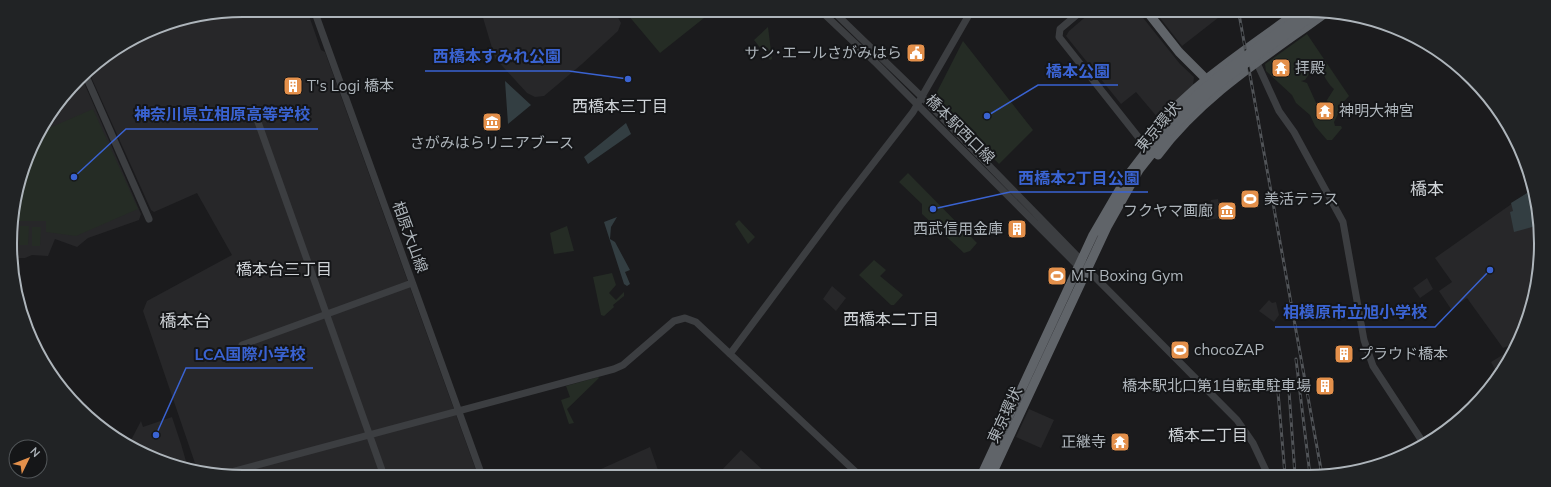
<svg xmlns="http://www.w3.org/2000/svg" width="1551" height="487" font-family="Mulish,'Noto Sans JP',sans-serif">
<rect width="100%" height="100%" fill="#1b1b1d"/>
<path fill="#272729" d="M 244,10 L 307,10 L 321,50 L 325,52 L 477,473 L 198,472 L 143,311 L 147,301 L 232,255 L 197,193 L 154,212 L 151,210 L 88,70 L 154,28 Z
M 481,11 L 615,12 L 621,23 L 618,31 L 582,64 L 544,96 L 535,97 L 527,93 L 495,58 Z
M 1090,13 L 1140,14 L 1180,64 L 1194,77 L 1193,85 L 1158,118 L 1136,92 L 1121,104 L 1066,36 L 1069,31 Z
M 1157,14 L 1223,14 L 1182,46 Z
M 82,78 L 141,214 L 139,220 L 88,238 L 77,247 L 55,239 L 48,256 L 32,255 L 25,258 L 15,258 L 12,213 L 34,140 Z
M 1527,193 L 1529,194 L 1537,230 L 1536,289 L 1516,343 L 1503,348 L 1467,298 L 1451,309 L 1439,291 L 1452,282 L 1435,258 Z
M 1218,199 L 1221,218 L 1207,220 L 1211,200 Z
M 1427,278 L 1433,289 L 1420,298 L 1413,288 Z
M 832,286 L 846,298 L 836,311 L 823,299 Z
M 1269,300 L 1272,303 L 1276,302 L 1279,315 L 1274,322 L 1259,311 Z
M 1514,348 L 1510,360 L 1498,375 L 1491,362 Z
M 1029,409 L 1054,420 L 1041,448 L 1016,437 Z
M 172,417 L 181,444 L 188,468 L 129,444 L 141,421 L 143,427 Z
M 650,447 L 659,473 L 603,473 L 601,469 Z
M 741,450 L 764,471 L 765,474 L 718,474 Z"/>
<path fill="#252c25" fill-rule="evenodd" d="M 632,12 L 699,12 L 704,18 L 660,53 L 628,15 Z
M 768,27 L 772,59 L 770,60 L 754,40 Z
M 1307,34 L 1349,96 L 1338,108 L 1338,114 L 1334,122 L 1335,126 L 1341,126 L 1342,128 L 1332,140 L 1327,140 L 1315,126 L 1310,115 L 1296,103 L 1292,95 L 1266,71 L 1265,64 ZM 1315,65 L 1321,68 C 1322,74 1329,85 1334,89 L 1327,100 L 1328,104 L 1323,110 L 1321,110 L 1317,105 L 1307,83 L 1301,81 L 1305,80 Z
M 963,41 L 1033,130 L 999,164 L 938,101 L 937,92 Z
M 93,109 L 138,209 L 76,236 L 46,232 L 46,221 L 12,221 L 12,213 L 34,140 L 40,132 Z
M 908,173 L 977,243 L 970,251 L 964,253 L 922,214 L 922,204 L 899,182 Z
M 739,220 L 755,237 L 748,244 L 735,224 Z
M 20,226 L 29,226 L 28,245 L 19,245 Z
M 567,226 L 574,251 L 554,254 L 550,233 Z
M 32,227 L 41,227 L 40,246 L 32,246 Z
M 874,260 L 886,270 L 880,276 L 903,295 L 894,305 L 891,305 L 859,275 Z
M 612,273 L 616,285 L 609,293 L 616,300 L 624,292 L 624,296 L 613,305 L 614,307 L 604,316 L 601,315 L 593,277 Z
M 598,377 L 599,378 L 567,409 L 574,423 L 569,424 L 561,400 L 570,397 L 566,386 Z"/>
<path fill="#333e42" d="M 505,81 L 531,105 L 508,124 Z
M 626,123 L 631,134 L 588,164 L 584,157 Z
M 1527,193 L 1529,194 L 1536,226 L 1514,232 L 1510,212 L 1513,211 L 1511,203 Z
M 617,217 L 611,227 L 610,239 L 615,242 L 630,270 L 625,272 L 630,284 L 627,286 L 624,284 L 604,222 Z"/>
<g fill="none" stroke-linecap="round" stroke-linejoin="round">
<path stroke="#3c3e41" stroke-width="7" d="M 314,10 L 481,473
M 822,12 L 877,64 L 1079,267 L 1087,269 L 1237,420 L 1253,443 L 1268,475
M 834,12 L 922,97 L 1084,263
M 1079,13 L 1060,29 L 1059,37 L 1143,143
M 1257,63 L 1279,111 L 1294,132 L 1343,222 L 1364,340 L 1373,366 L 1424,444
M 85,74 L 149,219
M 258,122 L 383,473
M 242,345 L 412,283
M 730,354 L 841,205 L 913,112 L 970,13
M 228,473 L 614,369 L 623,365 L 674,321 L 685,318 L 696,322 L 858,474"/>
<path stroke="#4a4d51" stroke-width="8" d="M 1536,197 L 1537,200"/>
<path stroke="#606469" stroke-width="9" d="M 1149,14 L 1179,52 L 1209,82
M 1154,130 C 1194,83 1245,50 1295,14
M 1158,155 C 1202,96 1265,57 1324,14
M 982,474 L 1093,235 L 1128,175 L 1165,127
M 992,474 L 1107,227 L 1139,170 L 1170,131"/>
<defs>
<path id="rail" d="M 1239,14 L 1322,475
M 1296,359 L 1310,475
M 1289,391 L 1295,475
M 1278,392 L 1285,475"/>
</defs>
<use href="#rail" stroke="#515458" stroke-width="3"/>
<use href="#rail" stroke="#151618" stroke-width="1.5" stroke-dasharray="4.5" stroke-linecap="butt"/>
<path stroke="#606469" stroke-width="9" d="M 1165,127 C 1205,82 1255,49 1304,14
M 1170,131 C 1211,84 1264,51 1315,14"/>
</g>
<defs>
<symbol id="civic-square" viewBox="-11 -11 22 22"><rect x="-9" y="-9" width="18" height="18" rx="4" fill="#e4904b" stroke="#151618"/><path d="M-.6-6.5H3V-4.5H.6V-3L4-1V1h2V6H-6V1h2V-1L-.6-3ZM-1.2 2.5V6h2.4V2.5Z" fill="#fff"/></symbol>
<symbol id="temple-square" viewBox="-11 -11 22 22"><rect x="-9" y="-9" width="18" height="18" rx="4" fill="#e4904b" stroke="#151618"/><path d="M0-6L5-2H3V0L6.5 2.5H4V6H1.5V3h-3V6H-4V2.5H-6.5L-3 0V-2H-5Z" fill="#fff"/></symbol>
<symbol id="building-square" viewBox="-11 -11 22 22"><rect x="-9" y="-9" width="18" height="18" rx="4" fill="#e4904b" stroke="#151618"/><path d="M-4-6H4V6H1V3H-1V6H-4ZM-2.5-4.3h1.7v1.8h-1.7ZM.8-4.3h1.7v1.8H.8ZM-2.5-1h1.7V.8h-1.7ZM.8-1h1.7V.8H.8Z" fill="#fff"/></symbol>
<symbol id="museum-square" viewBox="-11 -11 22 22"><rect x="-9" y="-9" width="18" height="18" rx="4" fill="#e4904b" stroke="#151618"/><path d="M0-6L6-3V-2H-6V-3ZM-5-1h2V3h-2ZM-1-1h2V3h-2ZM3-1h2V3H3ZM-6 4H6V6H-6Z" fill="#fff"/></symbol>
<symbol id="stadium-square" viewBox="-11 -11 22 22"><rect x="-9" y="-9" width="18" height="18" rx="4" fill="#e4904b" stroke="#151618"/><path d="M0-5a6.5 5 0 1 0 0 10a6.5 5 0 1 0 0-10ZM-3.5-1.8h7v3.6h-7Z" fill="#fff"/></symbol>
</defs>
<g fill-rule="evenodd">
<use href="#civic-square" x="905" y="42" width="22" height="22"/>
<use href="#temple-square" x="1270" y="57" width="22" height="22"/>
<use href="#building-square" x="282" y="75" width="22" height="22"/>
<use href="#temple-square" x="1314" y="100" width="22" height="22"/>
<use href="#museum-square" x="481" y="111" width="22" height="22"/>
<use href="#stadium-square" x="1239" y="188" width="22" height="22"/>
<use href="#museum-square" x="1216" y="200" width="22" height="22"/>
<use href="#building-square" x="1006" y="218" width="22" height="22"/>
<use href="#stadium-square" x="1046" y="265" width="22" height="22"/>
<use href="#stadium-square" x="1169" y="339" width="22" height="22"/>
<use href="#building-square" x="1333" y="343" width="22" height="22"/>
<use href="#building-square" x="1314" y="375" width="22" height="22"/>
<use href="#temple-square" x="1109" y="431" width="22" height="22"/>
</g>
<g text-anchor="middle" stroke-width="4" stroke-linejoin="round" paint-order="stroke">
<g font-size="15" fill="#aeb5bb" stroke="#151618" text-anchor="start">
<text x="902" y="58" text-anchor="end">サン･エールさがみはら</text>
<text x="1295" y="73">拝殿</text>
<text x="307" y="91">T's Logi 橋本</text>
<text x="1339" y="116">神明大神宮</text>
<text x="492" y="148" text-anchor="middle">さがみはらリニアブース</text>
<text x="1264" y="204">美活テラス</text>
<text x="1213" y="216" text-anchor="end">フクヤマ画廊</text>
<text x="1003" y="234" text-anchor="end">西武信用金庫</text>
<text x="1071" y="281">M.T Boxing Gym</text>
<text x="1194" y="355">chocoZAP</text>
<text x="1358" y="359">プラウド橋本</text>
<text x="1311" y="391" text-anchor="end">橋本駅北口第1自転車駐車場</text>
<text x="1106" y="447" text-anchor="end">正継寺</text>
</g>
<g font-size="15" fill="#aeb5bb" stroke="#151618">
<text transform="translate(1158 127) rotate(-50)" y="5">東京環状</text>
<text transform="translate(960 129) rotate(45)" y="5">橋本駅西口線</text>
<text transform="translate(410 237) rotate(70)" y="5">相原大山線</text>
<text transform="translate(1005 415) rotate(-65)" y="5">東京環状</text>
</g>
<g font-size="16" fill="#cfd3d7" stroke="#151618">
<text x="620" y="112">西橋本三丁目</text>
<text x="284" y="275">橋本台三丁目</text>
<text x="891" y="325">西橋本二丁目</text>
<text x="1208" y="441">橋本二丁目</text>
</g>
<g font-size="17" fill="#cfd3d7" stroke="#151618">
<text x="1427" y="195">橋本</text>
<text x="185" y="327">橋本台</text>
</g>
</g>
<path d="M0 0H1551V487H0ZM243 17H1308A226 226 0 0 1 1534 243V244A226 226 0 0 1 1308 470H243A226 226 0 0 1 17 244V243A226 226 0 0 1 243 17Z" fill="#212325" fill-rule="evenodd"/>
<path fill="none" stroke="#aeb5bb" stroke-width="2" d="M243 17H1308A226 226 0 0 1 1534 243V244A226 226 0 0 1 1308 470H243A226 226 0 0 1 17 244V243A226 226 0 0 1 243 17Z"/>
<path fill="none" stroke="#3a63d2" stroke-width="1.5" d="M628 79L569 71H425M987 116L1038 85H1118M74 177L126 129H318M933 209L1010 192H1148M1490 270L1435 327H1275M156 435L186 368H313"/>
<g fill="#3a63d2" stroke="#151618" stroke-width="1.5">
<circle cx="628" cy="79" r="4"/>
<circle cx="987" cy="116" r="4"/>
<circle cx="74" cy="177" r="4"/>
<circle cx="933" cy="209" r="4"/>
<circle cx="1490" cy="270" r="4"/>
<circle cx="156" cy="435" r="4"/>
</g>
<g font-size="16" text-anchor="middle" font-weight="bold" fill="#3a63d2" stroke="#151618" stroke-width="4" stroke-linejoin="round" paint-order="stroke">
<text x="497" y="62">西橋本すみれ公園</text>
<text x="1078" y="77">橋本公園</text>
<text x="222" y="120">神奈川県立相原高等学校</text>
<text x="1079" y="184">西橋本2丁目公園</text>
<text x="1355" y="318">相模原市立旭小学校</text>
<text x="250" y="360">LCA国際小学校</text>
</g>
<g transform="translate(28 459) rotate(47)"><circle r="19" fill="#151618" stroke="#525659"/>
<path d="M0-3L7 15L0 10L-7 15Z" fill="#e4904b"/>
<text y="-6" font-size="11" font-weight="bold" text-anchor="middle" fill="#aeb5bb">N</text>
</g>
</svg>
